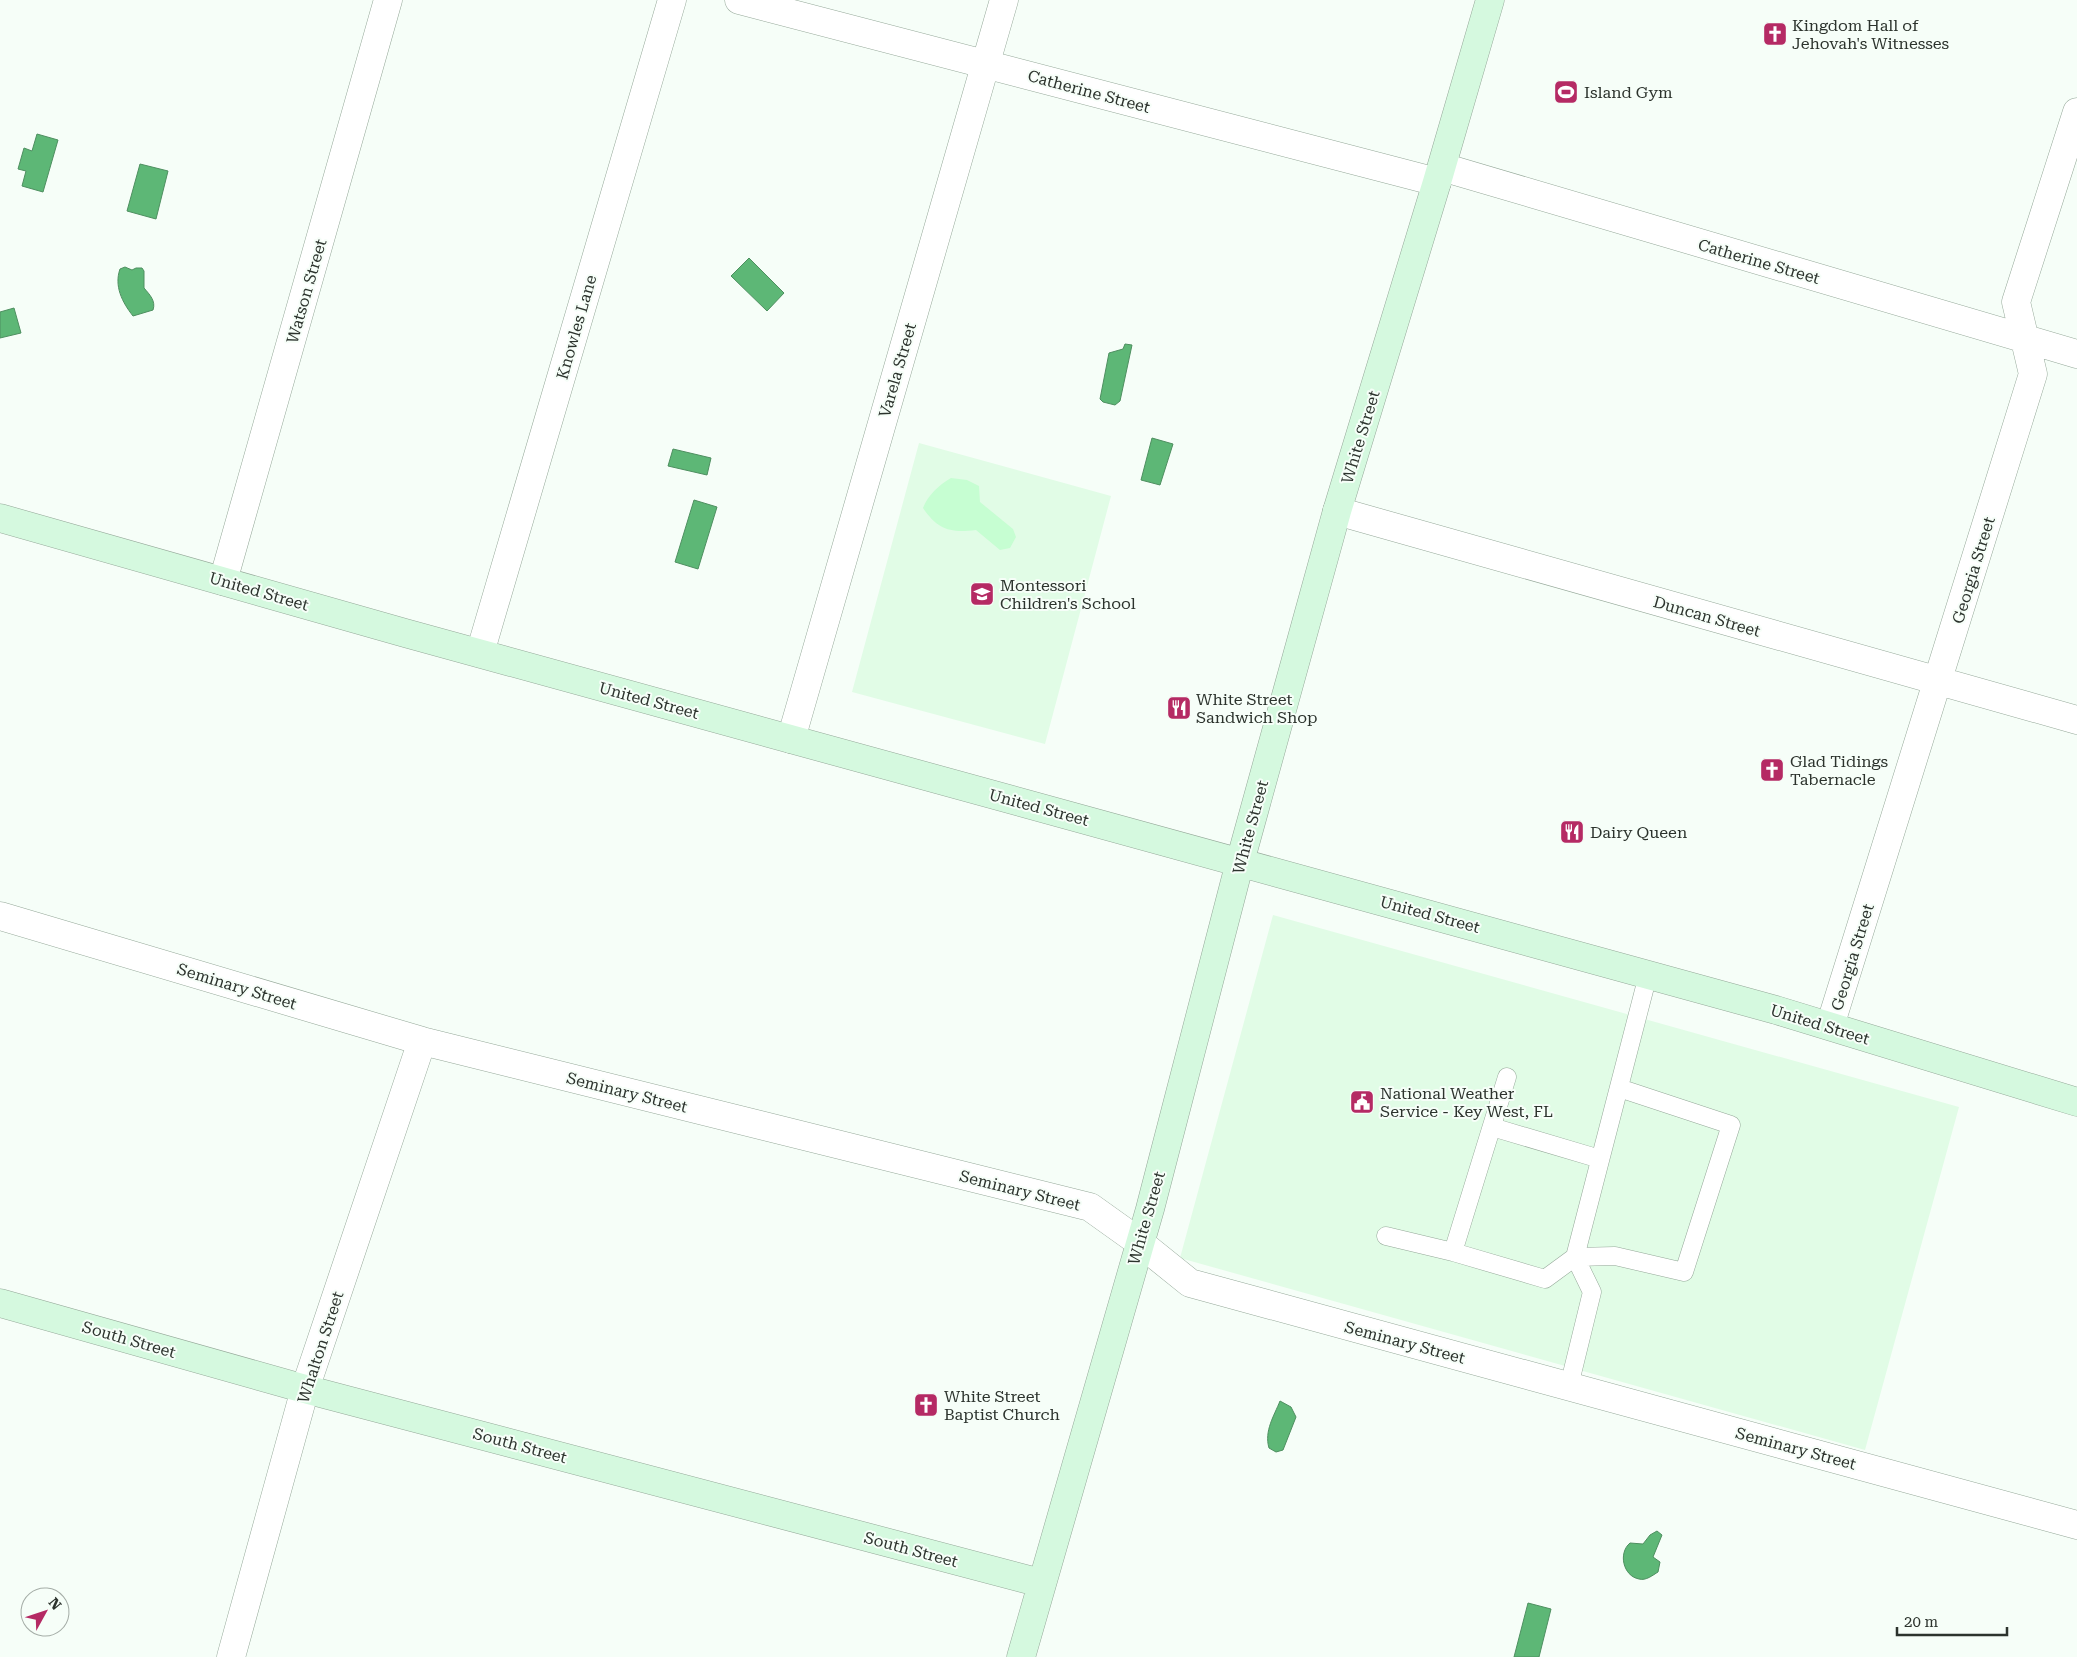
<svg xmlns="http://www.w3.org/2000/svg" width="2077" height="1657" font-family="'Roboto Serif',serif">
<rect width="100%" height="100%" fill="#f6fef8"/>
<path fill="#e1fce6" d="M 919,443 L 1111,496 L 1045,744 L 852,692 Z
M 1273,915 L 1959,1107 L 1865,1450 L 1180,1258 Z"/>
<path fill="#c6fed2" d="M 951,478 L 967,480 L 979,486 L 980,502 L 1013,529 L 1016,537 L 1010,548 L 1000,550 L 976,530 C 950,533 938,530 923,508 C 928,495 939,485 951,478 Z"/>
<path fill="#5db776" stroke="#4e8f60" d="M 37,134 L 58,140 L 43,192 L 22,186 L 26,171 L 18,169 L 24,148 L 32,151 Z
M 140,164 L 168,171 L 156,219 L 127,211 Z
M 749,258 L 784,293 L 767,311 L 731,276 Z
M 125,267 L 132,270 L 136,268 L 142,268 L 144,271 L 144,288 C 150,295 156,301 153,310 L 133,316 C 122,302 114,286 120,269 Z
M 14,308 L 21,333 L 0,338 L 0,312 Z
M 1125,344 L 1132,345 L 1120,401 L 1115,405 L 1103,402 L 1100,399 L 1109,353 L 1123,349 Z
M 1152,438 L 1173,444 L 1160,485 L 1141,480 Z
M 673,449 L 711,458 L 707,475 L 668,466 Z
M 694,500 L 717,507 L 698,569 L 675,562 Z
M 1280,1401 L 1291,1407 L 1296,1417 L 1283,1450 L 1276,1452 L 1269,1448 C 1264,1431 1274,1416 1280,1401 Z
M 1657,1531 L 1662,1535 L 1653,1557 L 1660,1562 L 1658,1572 C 1653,1575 1646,1581 1639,1579 C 1623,1576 1618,1553 1630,1543 L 1643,1544 L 1650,1535 Z
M 1528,1603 L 1551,1609 L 1539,1657 L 1514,1657 Z"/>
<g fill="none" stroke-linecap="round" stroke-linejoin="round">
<defs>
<path id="lane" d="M 1507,1077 L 1453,1252 L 1545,1279 L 1575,1257 L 1615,1256 L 1684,1272 L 1731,1125 L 1619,1088
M 1492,1127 L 1600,1159
M 1386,1236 L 1453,1252
M 1569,1386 L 1592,1292 L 1575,1257 L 1648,975"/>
<path id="street" d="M 739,0 L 1437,182
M 1442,167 L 2077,354
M 1337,511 L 2077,720
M 223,581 L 388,0
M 480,653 L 672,0
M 791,739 L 1004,0
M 0,916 L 422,1041 L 1090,1207 L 1139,1242 L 1190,1283 L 2077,1525
M 1830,1026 L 2033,374 L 2016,302 L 2077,112
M 231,1657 L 305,1389 L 422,1041"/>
<path id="secondary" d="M 0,518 L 405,633 L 1776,1010 L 2077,1102
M 0,1303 L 305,1389 L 1041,1583
M 1021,1657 L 1150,1209 L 1240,862 L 1337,511 L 1437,182 L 1490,0"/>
</defs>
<use href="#lane" stroke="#95a899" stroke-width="19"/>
<use href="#street" stroke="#95a899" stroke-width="29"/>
<use href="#secondary" stroke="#95a899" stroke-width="29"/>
<use href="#lane" stroke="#fff" stroke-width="18"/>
<use href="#street" stroke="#fff" stroke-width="28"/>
<use href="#secondary" stroke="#d5f9df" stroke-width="28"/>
</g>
<defs>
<symbol id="church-square" viewBox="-11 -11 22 22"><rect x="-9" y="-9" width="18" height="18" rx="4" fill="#b52a64" stroke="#f6fef8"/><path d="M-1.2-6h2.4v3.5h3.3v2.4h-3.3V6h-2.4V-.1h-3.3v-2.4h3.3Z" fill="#fff"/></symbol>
<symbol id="stadium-square" viewBox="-11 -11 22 22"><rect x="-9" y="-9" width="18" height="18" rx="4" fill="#b52a64" stroke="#f6fef8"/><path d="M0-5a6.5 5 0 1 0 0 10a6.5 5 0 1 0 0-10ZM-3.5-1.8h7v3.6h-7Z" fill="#fff"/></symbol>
<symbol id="school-square" viewBox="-11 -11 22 22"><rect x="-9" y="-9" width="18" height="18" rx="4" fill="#b52a64" stroke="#f6fef8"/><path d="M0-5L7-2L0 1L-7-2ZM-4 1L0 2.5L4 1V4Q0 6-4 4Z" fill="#fff"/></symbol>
<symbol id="restaurant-square" viewBox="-11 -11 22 22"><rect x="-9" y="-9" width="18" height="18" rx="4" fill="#b52a64" stroke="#f6fef8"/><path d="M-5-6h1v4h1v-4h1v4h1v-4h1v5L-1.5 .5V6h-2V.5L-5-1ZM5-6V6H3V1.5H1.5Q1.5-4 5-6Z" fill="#fff"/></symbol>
<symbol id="civic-square" viewBox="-11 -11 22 22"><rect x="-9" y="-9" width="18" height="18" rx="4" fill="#b52a64" stroke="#f6fef8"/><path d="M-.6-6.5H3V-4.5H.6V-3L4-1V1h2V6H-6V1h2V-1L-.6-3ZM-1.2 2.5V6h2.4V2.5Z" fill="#fff"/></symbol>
</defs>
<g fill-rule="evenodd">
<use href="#church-square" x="1761" y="20" width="28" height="28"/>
<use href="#stadium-square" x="1552" y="78" width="28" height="28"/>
<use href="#school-square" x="968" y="580" width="28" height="28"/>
<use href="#restaurant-square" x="1165" y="694" width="28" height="28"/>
<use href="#church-square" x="1758" y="756" width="28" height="28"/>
<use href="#restaurant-square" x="1558" y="818" width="28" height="28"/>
<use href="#civic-square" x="1348" y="1088" width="28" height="28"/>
<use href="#church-square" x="912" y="1391" width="28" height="28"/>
</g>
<g text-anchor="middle" stroke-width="4" stroke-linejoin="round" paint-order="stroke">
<g font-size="16" fill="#2c332d" stroke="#f6fef8" text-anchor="start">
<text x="1792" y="31">Kingdom Hall of<tspan x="1792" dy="18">Jehovah's Witnesses</tspan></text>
<text x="1584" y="98">Island Gym</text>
<text x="1000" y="591">Montessori<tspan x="1000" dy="18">Children's School</tspan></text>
<text x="1196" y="705">White Street<tspan x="1196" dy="18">Sandwich Shop</tspan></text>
<text x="1790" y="767">Glad Tidings<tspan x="1790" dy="18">Tabernacle</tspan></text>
<text x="1590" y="838">Dairy Queen</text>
<text x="1380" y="1099">National Weather<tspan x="1380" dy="18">Service - Key West, FL</tspan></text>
<text x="944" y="1402">White Street<tspan x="944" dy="18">Baptist Church</tspan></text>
</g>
<g font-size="16" fill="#2c332d" stroke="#f6fef8">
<text transform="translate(1089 91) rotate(15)" y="6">Catherine Street</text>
<text transform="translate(1759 261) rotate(16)" y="6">Catherine Street</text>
<text transform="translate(306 291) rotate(-74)" y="6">Watson Street</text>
<text transform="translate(576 327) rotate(-74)" y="6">Knowles Lane</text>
<text transform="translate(897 370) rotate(-74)" y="6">Varela Street</text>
<text transform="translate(1360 437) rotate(-73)" y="6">White Street</text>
<text transform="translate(1973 570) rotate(-73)" y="6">Georgia Street</text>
<text transform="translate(259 591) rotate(16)" y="6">United Street</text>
<text transform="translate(1707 616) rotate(16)" y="6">Duncan Street</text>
<text transform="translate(649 700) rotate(15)" y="6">United Street</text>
<text transform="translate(1039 807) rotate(15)" y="6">United Street</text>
<text transform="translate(1250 827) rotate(-75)" y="6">White Street</text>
<text transform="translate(1430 914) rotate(15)" y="6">United Street</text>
<text transform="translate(1852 957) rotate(-73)" y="6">Georgia Street</text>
<text transform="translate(237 986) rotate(17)" y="6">Seminary Street</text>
<text transform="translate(1820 1024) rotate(17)" y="6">United Street</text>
<text transform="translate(627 1092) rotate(14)" y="6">Seminary Street</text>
<text transform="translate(1020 1190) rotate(14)" y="6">Seminary Street</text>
<text transform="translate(1146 1218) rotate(-74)" y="6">White Street</text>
<text transform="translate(129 1339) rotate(16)" y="6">South Street</text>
<text transform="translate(1405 1342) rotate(15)" y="6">Seminary Street</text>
<text transform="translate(320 1347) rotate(-72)" y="6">Whalton Street</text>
<text transform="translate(520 1445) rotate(15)" y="6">South Street</text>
<text transform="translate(1796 1448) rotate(15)" y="6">Seminary Street</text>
<text transform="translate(911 1549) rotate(15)" y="6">South Street</text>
</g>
</g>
<g transform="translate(45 1612) rotate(50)"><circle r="24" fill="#f6fef8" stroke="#a5ada7"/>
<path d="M0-4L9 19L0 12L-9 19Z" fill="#b52a64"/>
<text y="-8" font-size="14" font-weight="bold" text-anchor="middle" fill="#2c332d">N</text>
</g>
<path d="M1897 1627v8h110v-8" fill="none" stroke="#2c332d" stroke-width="2.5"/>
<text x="1904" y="1627" font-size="15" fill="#2c332d" stroke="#f6fef8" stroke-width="4" paint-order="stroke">20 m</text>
</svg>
